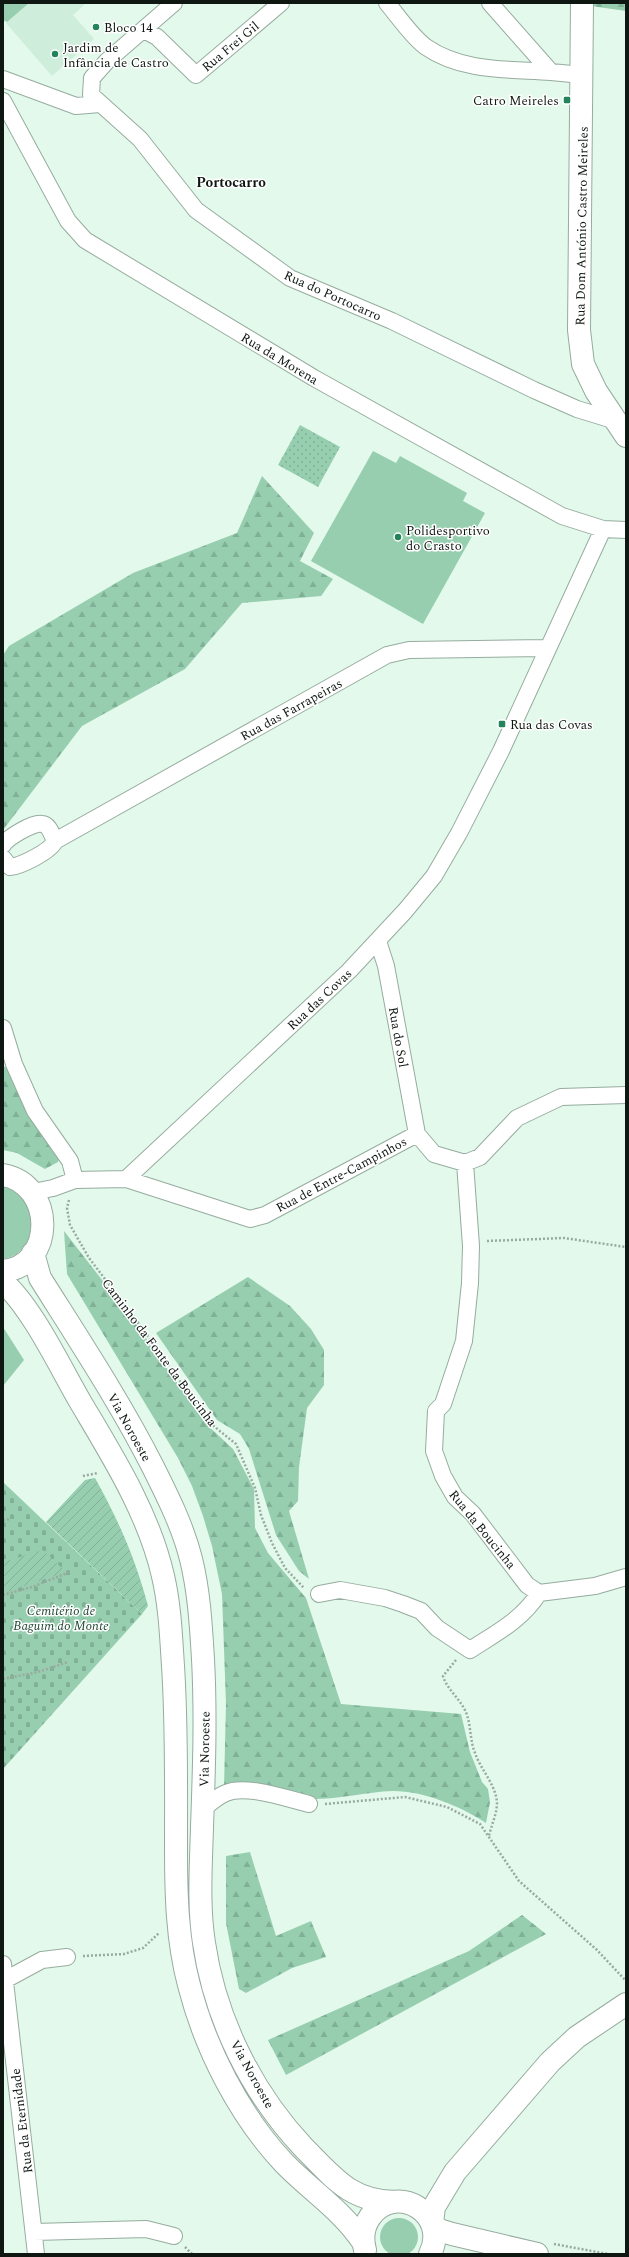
<svg xmlns="http://www.w3.org/2000/svg" width="629" height="2257" font-family="Spectral,serif">
<defs>
<pattern id="forest-firs" width="22" height="20" patternUnits="userSpaceOnUse"><rect width="22" height="20" fill="#96ceaf"/><path d="M5 1l3.5 6h-7zM16 11l3.5 6h-7z" fill="#80b096"/></pattern>
<pattern id="cemetery-stones" width="16" height="16" patternUnits="userSpaceOnUse"><rect width="16" height="16" fill="#96ceaf"/><path d="M2 7V4a2 2 0 0 1 4 0v3zM10 15v-3a2 2 0 0 1 4 0v3z" fill="#80b096"/></pattern>
<pattern id="park-dots" width="8" height="8" patternUnits="userSpaceOnUse"><rect width="8" height="8" fill="#96ceaf"/><path d="M2 2h.1M6 6h.1" fill="none" stroke="#80b096" stroke-width="1.8" stroke-linecap="round"/></pattern>
<pattern id="garden-furrows" width="10" height="10" patternUnits="userSpaceOnUse"><rect width="10" height="10" fill="#96ceaf"/><path d="M-1 1l2-2M0 10L10 0M9 11l2-2" fill="none" stroke="#80b096"/></pattern>
</defs>
<rect width="100%" height="100%" fill="#e2f9eb"/>
<path fill="#ceeddb" d="M 29,3 L 86,3 L 73,15 L 94,39 L 52,76 L 6,23 Z"/>
<path fill="#96ceaf" d="M 3,3 L 29,3 L 7,22 L 3,20 Z
M 373,451 L 396,463 L 400,456 L 467,493 L 463,501 L 485,513 L 423,624 L 311,561 Z
M 3,1186 C 41,1198 41,1252 3,1259 Z
M 3,1327 L 24,1360 L 3,1386 Z
M380 2237a19 19 0 1 1 38 0a19 19 0 1 1-38 0Z"/>
<path fill="url(#forest-firs)" d="M 591,3 L 626,3 L 626,11 L 591,6 Z
M 262,476 L 314,533 L 300,561 L 333,579 L 321,596 L 242,603 L 185,669 L 82,726 L 3,830 L 3,655 L 9,646 L 133,573 L 237,533 Z
M 3,1066 L 7,1068 L 59,1158 L 58,1162 L 45,1169 L 17,1153 L 3,1150 Z
M 64,1231 L 134,1321 L 205,1423 L 233,1449 L 254,1489 L 255,1528 L 268,1553 L 306,1598 L 341,1704 L 461,1714 L 470,1752 L 482,1782 L 488,1789 L 490,1802 L 486,1823 C 460,1806 424,1791 393,1791 C 364,1792 337,1800 308,1799 C 280,1798 252,1792 224,1788 L 226,1704 L 222,1594 L 212,1546 L 203,1516 L 192,1486 L 178,1458 L 67,1274 Z
M 248,1277 L 290,1306 L 311,1329 L 324,1350 L 324,1385 L 307,1408 L 299,1467 L 298,1501 L 289,1511 L 309,1579 L 299,1571 L 276,1535 L 249,1449 L 240,1434 L 217,1420 L 156,1333 Z
M 250,1852 L 276,1936 L 311,1921 L 326,1957 L 292,1968 L 246,1993 L 239,1989 L 226,1923 L 226,1856 Z
M 522,1915 L 546,1934 L 286,2075 L 268,2040 L 469,1951 Z"/>
<path fill="url(#cemetery-stones)" d="M 3,1482 L 142,1614 L 3,1769 Z"/>
<path fill="url(#park-dots)" d="M 300,425 L 340,447 L 318,487 L 278,465 Z"/>
<path fill="url(#garden-furrows)" d="M 95,1478 C 118,1519 136,1560 148,1606 L 142,1614 L 46,1522 L 85,1480 Z
M 43,1550 L 66,1572 L 3,1593 L 3,1562 Z"/>
<g fill="none" stroke-linecap="round" stroke-linejoin="round">
<defs>
<path id="street" d="M 174,3 L 107,61 L 92,78 L 91,95 L 140,139 L 196,210 L 290,278 L 392,321 L 534,390 L 577,409 L 616,421
M 387,3 C 398,16 412,37 426,47 C 462,72 508,69 551,72
M 490,3 L 551,72 L 582,75
M 144,30 L 157,37 L 196,75 L 281,3
M 3,79 L 76,106 L 100,104
M 3,101 L 68,221 L 85,240 L 314,378 L 562,516 L 603,529 L 626,530
M 3,845 C 7,838 33,822 42,824 C 49,824 52,835 55,841
M 3,858 L 10,867 C 21,866 51,851 55,841 L 387,655 L 409,650 L 547,648
M 378,941 L 386,966 L 417,1134
M 3,1028 L 14,1064 L 35,1111 L 70,1161 L 75,1180
M 465,1163 L 471,1246 L 470,1283 L 464,1341 L 443,1404 L 436,1411 L 434,1451 L 443,1476 L 455,1497 L 473,1514 L 527,1585 L 539,1593
M 126,1179 L 250,1219 L 265,1215 L 417,1134 L 434,1154 L 465,1163 L 480,1157 L 517,1118 L 561,1097 L 626,1095
M 33,1192 L 53,1188 L 75,1180 L 126,1179 L 349,971 L 405,911 L 434,876 L 459,833 L 501,751 L 603,529
M 539,1593 L 595,1586 L 626,1577
M 319,1594 L 340,1590 L 385,1598 L 403,1604 L 421,1611 L 437,1628 L 470,1650 C 496,1633 522,1620 539,1593
M 203,1809 C 210,1803 218,1796 226,1793 C 246,1784 288,1799 309,1804
M 3,1964 L 36,2254
M 5,1980 L 42,1960 L 67,1957
M 34,2232 L 146,2229 L 174,2236"/>
<path id="secondary" d="M 582,3 L 579,330 L 583,364 L 596,391 L 626,436
M 3,1175 C 55,1184 56,1266 3,1271
M 33,1253 L 40,1278 C 79,1340 120,1402 153,1467 C 168,1497 183,1527 191,1559 C 199,1591 201,1626 203,1659 C 206,1715 204,1771 202,1827 C 201,1865 198,1905 204,1943 C 215,2018 251,2092 304,2148 C 334,2178 350,2201 395,2202
M 3,1282 C 32,1307 61,1369 81,1403 C 113,1457 149,1514 163,1576 C 170,1606 171,1636 173,1666 C 177,1727 176,1787 176,1848 C 176,1894 177,1940 189,1985 C 205,2048 239,2115 284,2163 C 310,2190 342,2210 363,2242
M 432,2223 L 434,2207 L 455,2172 L 550,2062 L 577,2037 L 626,2004
M 432,2223 L 439,2230 L 452,2234 L 537,2254
M 365,2250 C 362,2239 363,2227 370,2217 C 396,2181 450,2214 430,2254"/>
</defs>
<use href="#street" stroke="#96ac9f" stroke-width="18"/>
<use href="#secondary" stroke="#96ac9f" stroke-width="24"/>
<path stroke="#98aa9f" stroke-width="2.5" stroke-dasharray="2 2" stroke-linecap="butt" d="M 69,1200 L 67,1208 L 70,1225 L 89,1258 L 139,1324 L 210,1423 L 236,1444 L 255,1488 L 261,1515 L 272,1543 L 285,1568 L 304,1588
M 487,1241 L 564,1238 L 626,1247
M 83,1476 L 98,1473
M 3,1520 L 10,1519
M 3,1595 L 32,1587 L 70,1572
M 456,1660 L 443,1676 C 447,1690 462,1700 467,1715 C 471,1727 470,1741 475,1753 C 481,1770 496,1785 497,1803 C 497,1814 491,1826 489,1836
M 3,1679 L 38,1672 L 68,1662
M 325,1804 L 405,1797 L 447,1807 L 480,1824 L 519,1881 L 597,1950 L 626,1981
M 83,1956 L 124,1954 L 143,1948 L 159,1933
M 554,2244 L 608,2254
M 185,2247 L 192,2254"/>
<use href="#street" stroke="#fff" stroke-width="16"/>
<use href="#secondary" stroke="#fff" stroke-width="22"/>
</g>
<g fill="#25835b" stroke="#fff" stroke-width="1.5">
<circle cx="96" cy="27" r="4"/>
<circle cx="55" cy="54" r="4"/>
<rect x="563" y="96" width="8" height="8" rx="2"/>
<circle cx="398" cy="537" r="4"/>
<rect x="498" y="720" width="8" height="8" rx="2"/>
</g>
<g text-anchor="middle" stroke-width="3" stroke-linejoin="round" paint-order="stroke">
<g font-size="13" fill="#0f1712" stroke="#fff" text-anchor="start">
<text x="104" y="32">Bloco 14</text>
<text x="63" y="52">Jardim de<tspan x="63" dy="15">Infância de Castro</tspan></text>
<text x="559" y="105" text-anchor="end">Catro Meireles</text>
<text x="406" y="535">Polidesportivo<tspan x="406" dy="15">do Crasto</tspan></text>
<text x="510" y="729">Rua das Covas</text>
</g>
<g font-size="13" fill="#0f1712" stroke="#fff">
<text transform="translate(230 46) rotate(-40)" y="5">Rua Frei Gil</text>
<text transform="translate(581 226) rotate(-89)" y="5">Rua Dom António Castro Meireles</text>
<text transform="translate(333 295) rotate(24)" y="5">Rua do Portocarro</text>
<text transform="translate(280 358) rotate(31)" y="5">Rua da Morena</text>
<text transform="translate(291 709) rotate(-29)" y="5">Rua das Farrapeiras</text>
<text transform="translate(319 999) rotate(-43)" y="5">Rua das Covas</text>
<text transform="translate(399 1037) rotate(80)" y="5">Rua do Sol</text>
<text transform="translate(341 1174) rotate(-28)" y="5">Rua de Entre-Campinhos</text>
<text transform="translate(160 1352) rotate(53)" y="5">Caminho da Fonte da Boucinha</text>
<text transform="translate(130 1427) rotate(61)" y="5">Via Noroeste</text>
<text transform="translate(483 1529) rotate(51)" y="5">Rua da Boucinha</text>
<text transform="translate(204 1749) rotate(-89)" y="5">Via Noroeste</text>
<text transform="translate(253 2074) rotate(61)" y="5">Via Noroeste</text>
<text transform="translate(21 2121) rotate(-97)" y="5">Rua da Eternidade</text>
</g>
<g font-size="13" font-style="italic" fill="#1e4834" stroke="#fff">
<text x="61" y="1615">Cemitério de<tspan x="61" dy="15">Baguim do Monte</tspan></text>
</g>
<g font-size="14" font-weight="bold" fill="#0f1712" stroke="#fff">
<text x="231" y="187">Portocarro</text>
</g>
</g>
<rect width="629" height="2257" fill="none" stroke="#0f1712" stroke-width="8"/>
</svg>
